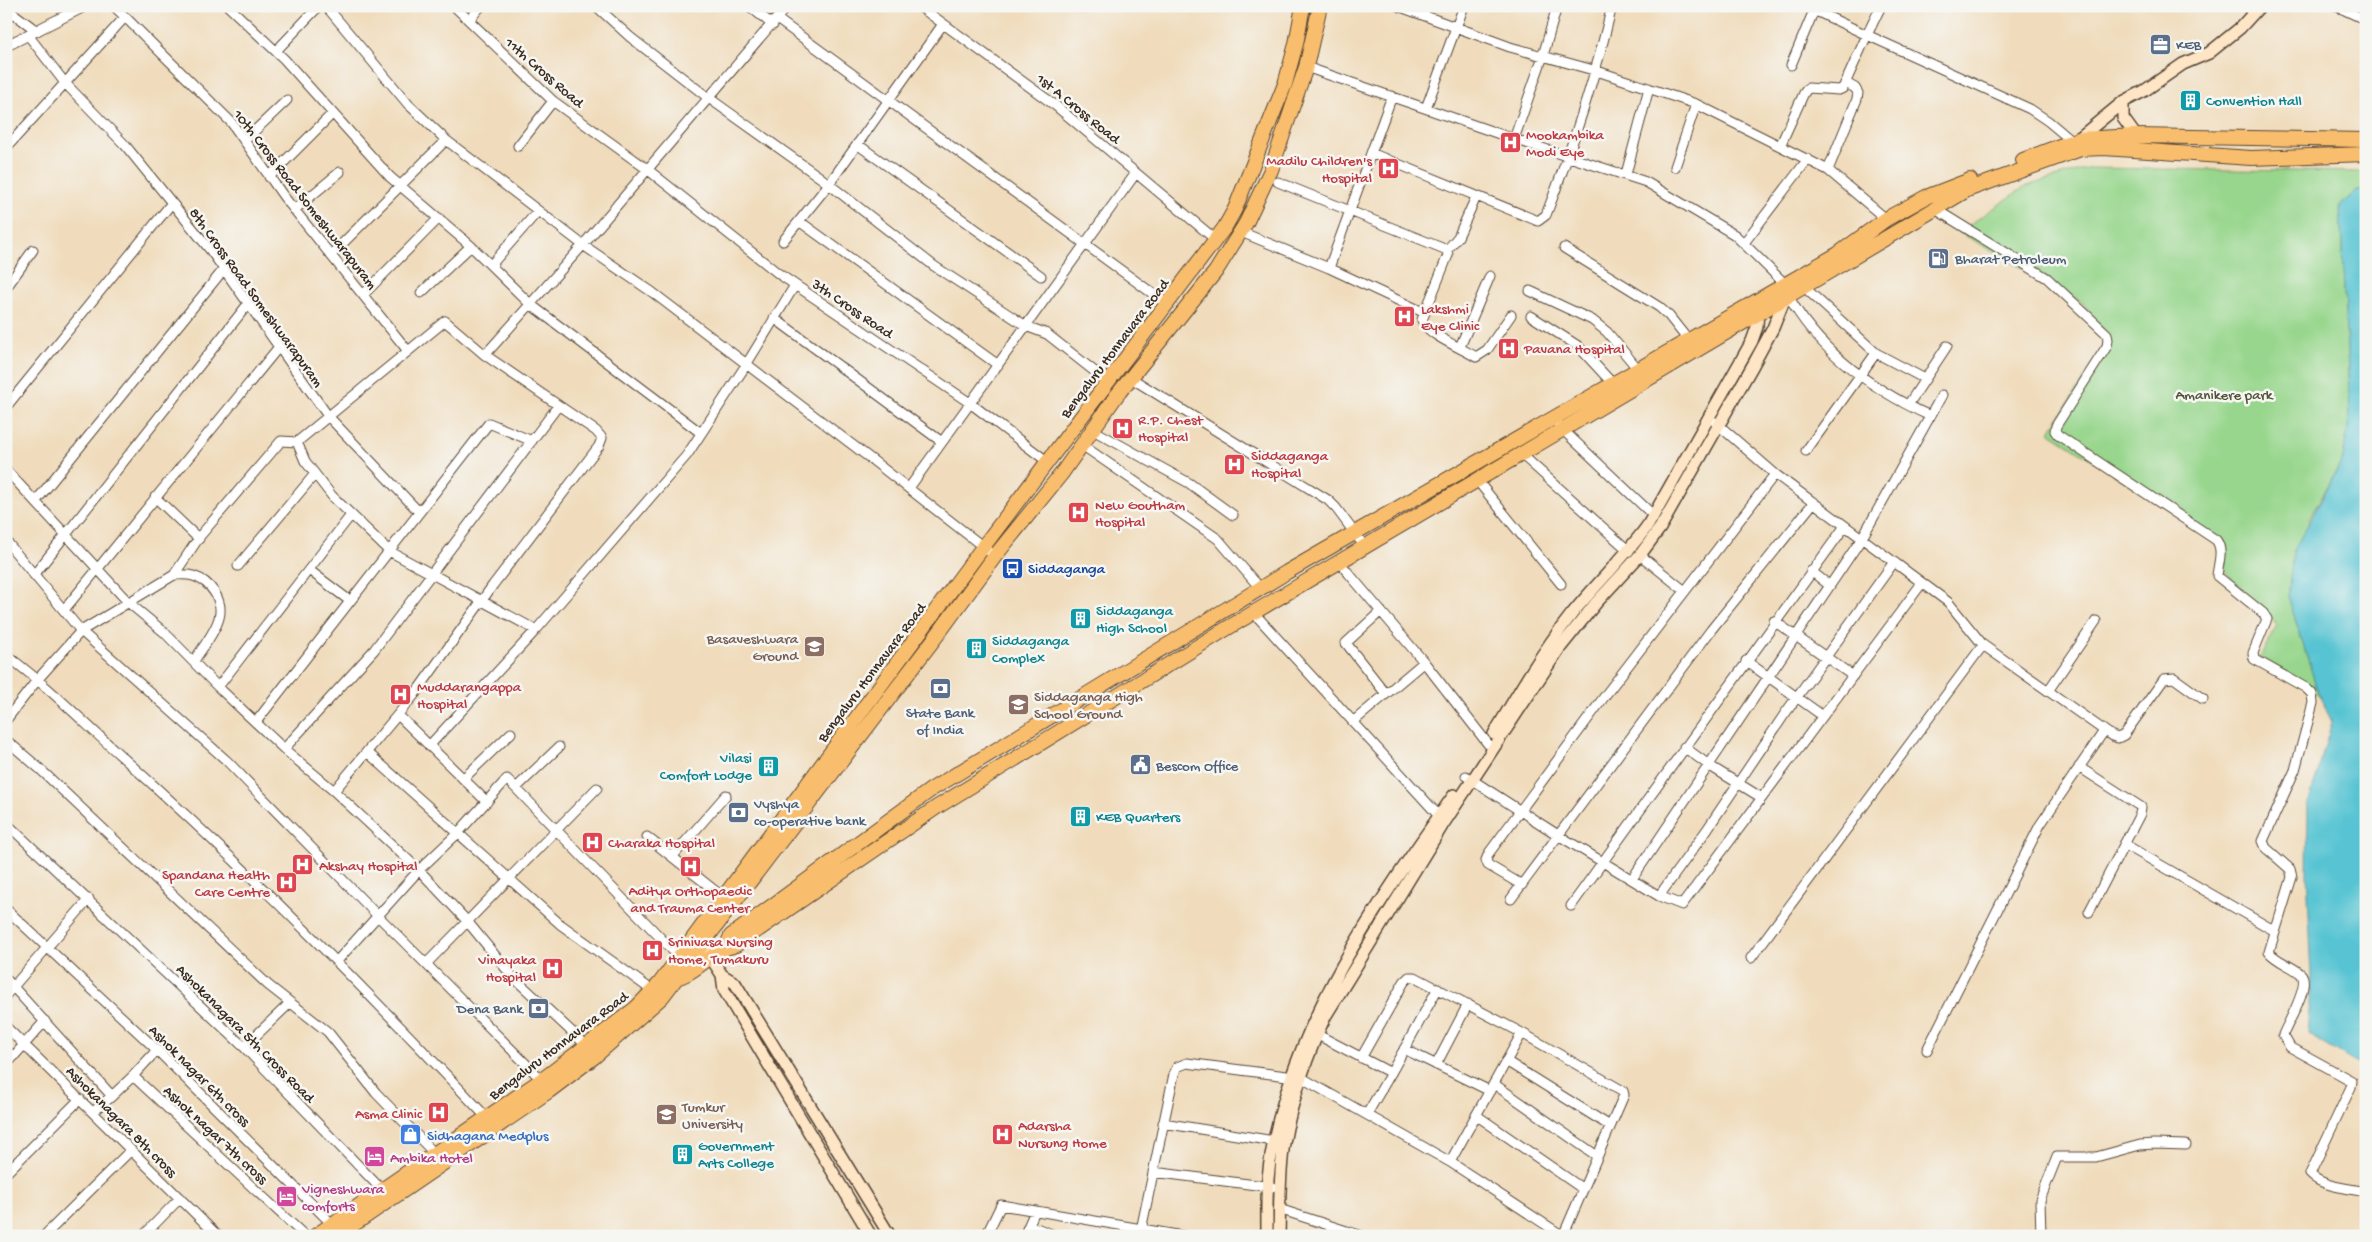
<svg xmlns="http://www.w3.org/2000/svg" width="2372" height="1242" font-family="'Gochi Hand',sans-serif">
<rect width="100%" height="100%" fill="#f6f6f2"/>
<filter id="ink" filterUnits="userSpaceOnUse"><feTurbulence type="fractalNoise" baseFrequency=".02" numOctaves="2"/><feDisplacementMap in="SourceGraphic" scale="10" xChannelSelector="R" yChannelSelector="G"/><feConvolveMatrix kernelMatrix="1 2 1 2 8 2 1 2 1" color-interpolation-filters="sRGB"/></filter>
<filter id="wash" filterUnits="userSpaceOnUse"><feTurbulence type="fractalNoise" baseFrequency=".0096" numOctaves="4" result="noise"/><feDisplacementMap in="SourceGraphic" scale="20" xChannelSelector="R" yChannelSelector="G"/><feGaussianBlur stdDeviation="1.12" result="paint"/><feColorMatrix in="noise" values="0 0 0 0 0 0 0 0 0 0 0 0 0 0 0 0 0 1.4 0 .05"/><feComposite in="paint" operator="in"/></filter>
<g filter="url(#wash)">
<rect width="100%" height="100%" fill="#f0dcbc"/>
<path fill="#97d68c" stroke="#698055" d="M 2090,168 L 2366,172 L 2366,191 L 2357,191 L 2340,205 L 2350,414 L 2343,459 L 2309,519 L 2288,596 L 2319,695 L 2260,657 L 2277,625 L 2223,569 L 2228,547 L 2049,432 L 2110,340 L 2083,303 L 1959,232 L 2026,186 Z"/>
<path fill="#59c4d3" stroke="#4a7778" d="M 2357,191 L 2366,191 L 2366,1069 L 2307,1034 L 2312,977 L 2307,873 L 2308,805 L 2332,722 L 2319,695 L 2288,596 L 2293,552 L 2343,459 L 2350,414 L 2340,205 Z"/>
</g>
<g filter="url(#ink)">
<g fill="none" stroke-linecap="round" stroke-linejoin="round">
<defs>
<path id="minor" d="M 114,6 L 231,122 L 284,197 L 408,351
M 228,6 L 284,59 L 390,177 L 471,246 L 530,304 L 701,433
M 326,6 L 408,104 L 446,140 L 583,245 L 652,292 L 871,459 L 995,556
M 454,6 L 553,101 L 647,169 L 779,274 L 970,403 L 1048,462
M 596,6 L 630,37 L 706,96 L 821,178 L 934,266 L 1026,326 L 1047,334 L 1108,382
M 749,6 L 773,25
M 919,6 L 1056,106 L 1216,240
M 1398,6 L 1510,47 L 1597,71 L 1696,104 L 1828,170 L 1886,219
M 1881,6 L 1867,35 L 2030,109 L 2048,121 L 2072,141
M 2336,6 L 2366,20
M 6,8 L 37,31
M 777,19 L 1167,304
M 469,20 L 481,6
M 28,35 L 65,83 L 125,145 L 211,251 L 328,416 L 419,512
M 276,51 L 319,6
M 1306,67 L 1514,139 L 1646,182 L 1735,235 L 1785,284
M 1426,108 L 1464,6
M 1514,139 L 1543,56 L 1557,6
M 244,141 L 287,100
M 857,144 L 1041,276
M 518,146 L 553,101
M 1780,146 L 1804,93 L 1808,88 L 1839,90 L 1843,88 L 1867,35 L 1816,11 L 1812,15 L 1791,65
M 6,148 L 125,17
M 1371,153 L 1538,221 L 1546,215 C 1573,146 1595,78 1612,6
M 1675,167 L 1696,104
M 1828,170 L 1857,99 L 1858,93 L 1855,88 L 1846,83
M 1626,174 L 1649,88
M 269,177 L 332,114
M 1278,182 L 1447,250 L 1448,255 L 1422,320 C 1427,335 1462,348 1476,357 L 1487,350 L 1511,315
M 1935,209 L 2047,278 L 2107,334 L 2108,340 L 2107,346 L 2056,426 L 2055,431 L 2058,435 L 2216,540 C 2224,550 2218,564 2217,576 L 2263,613 L 2267,619 L 2253,653 L 2254,659 L 2306,688 L 2312,694 L 2313,703 L 2295,770 L 2263,841 L 2266,848 L 2290,869 L 2292,877 L 2269,952 C 2277,962 2291,965 2301,974 C 2311,985 2288,1022 2283,1035 L 2290,1047 L 2352,1081 L 2351,1087 L 2310,1174 C 2322,1187 2348,1188 2366,1192
M 294,210 L 340,172
M 799,221 L 998,365
M 1241,232 L 1329,268 L 1423,312
M 783,241 L 829,184 L 943,24
M 1744,243 L 1808,159
M 1564,248 L 1659,307 L 1669,316 L 1688,340
M 1447,250 L 1458,237 L 1476,197
M 331,255 L 446,140
M 491,265 L 538,211
M 1329,268 L 1392,96
M 1803,286 L 1876,353 L 1806,451
M 6,288 L 33,250
M 1530,291 L 1592,320 L 1607,332 L 1638,369
M 421,293 L 471,246
M 363,295 L 439,218
M 1788,295 C 1818,351 1874,390 1930,416
M 1531,316 L 1578,346 L 1613,384
M 774,318 L 942,442
M 1460,347 L 1490,276
M 1876,353 L 1925,379
M 485,355 L 583,245 L 787,6
M 1131,378 L 1328,500 L 1336,508 L 1365,547
M 1908,405 L 1947,346
M 6,407 L 171,204
M 1553,418 L 1563,430 L 1654,516
M 1715,422 L 1775,474 L 1948,602 L 1983,645 L 2112,736 L 2118,738 L 2124,735 L 2164,679 L 2174,678 L 2203,699
M 1093,430 L 1189,483 L 1233,515
M 297,442 L 305,461 L 332,496 L 389,551 L 536,630
M 1082,445 L 1218,539 L 1260,588
M 1520,453 L 1629,551
M 6,470 L 129,603 L 164,632 L 218,687 L 284,749 L 334,791 L 419,870 L 467,921 L 512,976 L 587,1046
M 1476,479 L 1561,584
M 909,488 L 1136,173
M 155,497 L 199,539
M 36,501 L 224,269
M 6,541 L 81,631 L 226,760 L 379,917 L 542,1080
M 1640,555 L 1685,591
M 1339,562 L 1424,662 L 1488,744
M 238,566 L 315,474
M 309,570 L 350,601
M 1811,571 L 1829,585
M 34,575 L 248,304
M 174,575 C 180,575 187,574 193,576 C 210,581 224,600 219,618 C 215,633 202,648 194,661
M 64,610 L 278,348
M 1381,611 L 1346,643 L 1386,694
M 1254,613 L 1439,816
M 1774,621 L 1853,676
M 6,655 C 47,685 82,721 120,755 C 249,870 370,994 489,1120
M 1746,661 L 1823,716
M 218,687 L 351,515
M 2048,691 L 2096,621
M 398,715 L 487,802
M 6,720 L 38,679 L 81,631 L 174,575 L 200,536 L 281,441 L 297,442 L 445,321 L 485,355 L 596,431 L 602,438 L 599,446 L 493,585 L 415,694 L 334,791
M 1354,721 L 1424,662
M 256,722 L 489,423 L 532,441
M 6,740 L 40,769 L 268,985 L 328,1032 L 376,1093 L 434,1153
M 429,746 L 536,630 L 687,455 L 746,365 L 795,285
M 1684,747 L 1710,766 L 1762,798
M 284,749 L 374,650 L 558,406
M 367,752 L 560,924 L 653,991
M 2079,767 L 2141,807 L 2140,814 L 2089,912
M 1466,776 L 1558,835 L 1659,896 L 1682,905 L 1922,583
M 463,779 L 511,733
M 516,788 L 559,747
M 6,823 L 244,1047 L 382,1190
M 647,837 L 723,897
M 2124,844 L 2275,931
M 673,856 L 726,795
M 1632,879 L 1862,538 L 1942,395
M 1522,885 L 1488,865 L 1486,860 L 1489,853 L 1607,693 L 1775,474
M 1659,896 L 1706,831 L 1784,715 L 1894,562
M 1511,899 L 1711,630 L 1814,502
M 1571,906 L 1845,526
M 6,909 L 157,1050 L 332,1224
M 1751,958 L 1983,645
M 337,961 L 419,870 L 458,833 L 507,779 L 679,957
M 426,964 L 597,788
M 6,979 L 112,1096 L 133,1076
M 6,995 L 89,899
M 6,1027 L 218,1236
M 1316,1034 L 1391,1073 L 1367,1114
M 244,1047 L 290,1003
M 1404,1049 L 1490,1091
M 6,1050 L 13,1057
M 157,1050 L 133,1076 L 305,1236
M 1927,1050 L 2040,825 L 2104,731
M 1361,1058 L 1404,982 L 1409,977 L 1415,977 L 1522,1033 L 1623,1091 L 1624,1095 L 1563,1236
M 1506,1061 L 1610,1126
M 6,1065 L 45,1021
M 1436,1065 L 1468,1004
M 1391,1073 L 1438,988
M 1494,1084 L 1597,1156
M 93,1112 L 112,1096
M 1476,1115 L 1583,1189
M 1163,1123 L 1274,1141
M 1450,1162 L 1522,1033
M 1153,1172 L 1272,1187
M 6,1173 L 80,1099
M 1279,1209 L 1362,1236
M 1029,1225 L 1056,1236
M 1141,1230 L 1174,1074 L 1177,1067 L 1187,1063 L 1302,1078 L 1450,1162 L 1563,1236
M 44,1236 L 131,1150
M 143,1236 L 180,1198
M 986,1236 L 1001,1205 L 1183,1236
M 1024,1236 L 1035,1211
M 2041,1236 L 2040,1200 L 2057,1157 L 2096,1157 L 2140,1145 L 2154,1144 L 2186,1145"/>
<path id="tertiary" d="M 6,46 L 85,6"/>
<path id="secondary" d="M 2123,102 L 2123,118 L 2136,136
M 2077,142 L 2078,139 L 2123,102 L 2144,91 L 2183,64 L 2209,53 L 2240,28 L 2260,6
M 1494,734 C 1518,693 1542,652 1571,615 C 1596,584 1625,557 1648,525 L 1752,341 L 1757,327 L 1758,307
M 698,938 L 722,975 L 724,990 L 871,1236
M 722,975 L 735,983 L 890,1236
M 1267,1236 C 1267,1209 1266,1183 1271,1156 C 1294,1021 1376,905 1454,795
M 1279,1236 C 1280,1205 1279,1174 1284,1143 C 1291,1103 1308,1051 1326,1015 L 1442,826 L 1559,649 L 1596,603 L 1640,555 L 1660,528 L 1753,365 L 1773,328 L 1787,293"/>
<path id="primary" d="M 2023,160 L 2078,139 L 2136,136 L 2366,140
M 726,947 L 731,936 L 932,789 L 1287,572 L 1838,254 L 1886,219 L 1926,197 L 1970,180
M 663,980 C 696,979 708,950 736,945 L 937,807 L 1226,629 L 1967,190 L 2081,149 L 2104,148 L 2251,158 L 2366,154
M 315,1236 L 547,1076 L 636,1008 L 660,983 L 983,547 L 1225,227 L 1235,209 L 1285,84 L 1296,44 L 1303,6
M 337,1236 L 549,1091 L 594,1057 L 662,997 L 941,630 L 995,556 L 1062,473 L 1117,395 L 1216,271 L 1246,223 L 1271,170 L 1306,67 L 1320,6"/>
</defs>
<use href="#minor" stroke="#564536" stroke-width="11"/>
<use href="#tertiary" stroke="#564536" stroke-width="12"/>
<use href="#secondary" stroke="#564536" stroke-width="14"/>
<use href="#primary" stroke="#564536" stroke-width="16"/>
<use href="#minor" stroke="#fff" stroke-width="9"/>
<use href="#tertiary" stroke="#fff" stroke-width="10"/>
<use href="#secondary" stroke="#fde5c5" stroke-width="11"/>
<use href="#primary" stroke="#f9be6d" stroke-width="14"/>
</g>
</g>
<defs>
<symbol id="office-square" viewBox="-11 -11 22 22"><rect x="-9" y="-9" width="18" height="18" rx="4" fill="#5c6f8a" stroke="#f6f6f2"/><path d="M-6-3h4V-5.5h4V-3h4V5H-6ZM-1-4.5V-3h2v-1.5ZM-6 0V1H6V0Z" fill="#fff"/></symbol>
<symbol id="building-square" viewBox="-11 -11 22 22"><rect x="-9" y="-9" width="18" height="18" rx="4" fill="#0f9aa8" stroke="#f6f6f2"/><path d="M-4-6H4V6H1V3H-1V6H-4ZM-2.5-4.3h1.7v1.8h-1.7ZM.8-4.3h1.7v1.8H.8ZM-2.5-1h1.7V.8h-1.7ZM.8-1h1.7V.8H.8Z" fill="#fff"/></symbol>
<symbol id="hospital-square" viewBox="-11 -11 22 22"><rect x="-9" y="-9" width="18" height="18" rx="4" fill="#e0444e" stroke="#f6f6f2"/><path d="M-5-5h3v3.5h4V-5h3V5h-3V1.5h-4V5h-3Z" fill="#fff"/></symbol>
<symbol id="fuel-square" viewBox="-11 -11 22 22"><rect x="-9" y="-9" width="18" height="18" rx="4" fill="#5c6f8a" stroke="#f6f6f2"/><path d="M-5.5-6h7V0h2V4h1.3V-2.5L3-4.5l.8-.8L6-3V5H2.5V1h-1V6h-7ZM-4.2-4.7v3.2H.2V-4.7Z" fill="#fff"/></symbol>
<symbol id="bus-square" viewBox="-11 -11 22 22"><rect x="-9" y="-9" width="18" height="18" rx="4" fill="#1a4fb4" stroke="#f6f6f2"/><path d="M-5-6H5V4H4V6H2V4H-2V6H-4V4H-5ZM-3.5-4V0h7V-4ZM-3.5 1.2v1.5H-2V1.2ZM2 1.2v1.5H3.5V1.2Z" fill="#fff"/></symbol>
<symbol id="school-square" viewBox="-11 -11 22 22"><rect x="-9" y="-9" width="18" height="18" rx="4" fill="#8d6e63" stroke="#f6f6f2"/><path d="M0-5L7-2L0 1L-7-2ZM-4 1L0 2.5L4 1V4Q0 6-4 4Z" fill="#fff"/></symbol>
<symbol id="bank-square" viewBox="-11 -11 22 22"><rect x="-9" y="-9" width="18" height="18" rx="4" fill="#5c6f8a" stroke="#f6f6f2"/><path d="M-6-4H6V4H-6ZM0-2.3a2.3 2.3 0 1 0 0 4.6a2.3 2.3 0 1 0 0-4.6Z" fill="#fff"/></symbol>
<symbol id="civic-square" viewBox="-11 -11 22 22"><rect x="-9" y="-9" width="18" height="18" rx="4" fill="#5c6f8a" stroke="#f6f6f2"/><path d="M-.6-6.5H3V-4.5H.6V-3L4-1V1h2V6H-6V1h2V-1L-.6-3ZM-1.2 2.5V6h2.4V2.5Z" fill="#fff"/></symbol>
<symbol id="university-square" viewBox="-11 -11 22 22"><rect x="-9" y="-9" width="18" height="18" rx="4" fill="#8d6e63" stroke="#f6f6f2"/><path d="M0-5L7-2L0 1L-7-2ZM-4 1L0 2.5L4 1V4Q0 6-4 4Z" fill="#fff"/></symbol>
<symbol id="shop-square" viewBox="-11 -11 22 22"><rect x="-9" y="-9" width="18" height="18" rx="4" fill="#3f7fe0" stroke="#f6f6f2"/><path d="M-5-2.5h2.3a2.7 3.5 0 0 1 5.4 0H5L5.5 6h-11ZM-1.5-2.5h3a1.5 2.3 0 0 0-3 0Z" fill="#fff"/></symbol>
<symbol id="hotel-square" viewBox="-11 -11 22 22"><rect x="-9" y="-9" width="18" height="18" rx="4" fill="#d1479c" stroke="#f6f6f2"/><path d="M-6-4.5h1.5V1H6V5H4.5V3h-9V5H-6ZM-4 0a1.8 1.8 0 1 1 3.6 0ZM.5 0V-2.5h3Q6-2.5 6 0Z" fill="#fff"/></symbol>
</defs>
<g fill-rule="evenodd">
<use href="#office-square" x="2148" y="32" width="25" height="25"/>
<use href="#building-square" x="2178" y="88" width="25" height="25"/>
<use href="#hospital-square" x="1498" y="130" width="25" height="25"/>
<use href="#hospital-square" x="1376" y="156" width="25" height="25"/>
<use href="#fuel-square" x="1926" y="246" width="25" height="25"/>
<use href="#hospital-square" x="1392" y="304" width="25" height="25"/>
<use href="#hospital-square" x="1496" y="336" width="25" height="25"/>
<use href="#hospital-square" x="1110" y="416" width="25" height="25"/>
<use href="#hospital-square" x="1222" y="452" width="25" height="25"/>
<use href="#hospital-square" x="1066" y="500" width="25" height="25"/>
<use href="#bus-square" x="1000" y="556" width="25" height="25"/>
<use href="#building-square" x="1068" y="606" width="25" height="25"/>
<use href="#school-square" x="802" y="634" width="25" height="25"/>
<use href="#building-square" x="964" y="636" width="25" height="25"/>
<use href="#bank-square" x="928" y="676" width="25" height="25"/>
<use href="#hospital-square" x="388" y="682" width="25" height="25"/>
<use href="#school-square" x="1006" y="692" width="25" height="25"/>
<use href="#civic-square" x="1128" y="752" width="25" height="25"/>
<use href="#building-square" x="756" y="754" width="25" height="25"/>
<use href="#bank-square" x="726" y="800" width="25" height="25"/>
<use href="#building-square" x="1068" y="804" width="25" height="25"/>
<use href="#hospital-square" x="580" y="830" width="25" height="25"/>
<use href="#hospital-square" x="290" y="852" width="25" height="25"/>
<use href="#hospital-square" x="678" y="854" width="25" height="25"/>
<use href="#hospital-square" x="274" y="870" width="25" height="25"/>
<use href="#hospital-square" x="640" y="938" width="25" height="25"/>
<use href="#hospital-square" x="540" y="956" width="25" height="25"/>
<use href="#bank-square" x="526" y="996" width="25" height="25"/>
<use href="#hospital-square" x="426" y="1100" width="25" height="25"/>
<use href="#university-square" x="654" y="1102" width="25" height="25"/>
<use href="#hospital-square" x="990" y="1122" width="25" height="25"/>
<use href="#shop-square" x="398" y="1122" width="25" height="25"/>
<use href="#building-square" x="670" y="1142" width="25" height="25"/>
<use href="#hotel-square" x="362" y="1144" width="25" height="25"/>
<use href="#hotel-square" x="274" y="1184" width="25" height="25"/>
</g>
<g text-anchor="middle" stroke-width="5" stroke-linejoin="round" paint-order="stroke">
<g font-size="15" fill="#4e5e75" stroke="#f6f6f2" text-anchor="start">
<text x="2176" y="49">KEB</text>
<text x="1955" y="263">Bharat Petroleum</text>
<text x="940" y="717" text-anchor="middle">State Bank<tspan x="940" dy="17">of India</tspan></text>
<text x="1156" y="770">Bescom Office</text>
<text x="754" y="808">Vyshya<tspan x="754" dy="17">co-operative bank</tspan></text>
<text x="523" y="1013" text-anchor="end">Dena Bank</text>
</g>
<g font-size="15" fill="#3b2a1e" stroke="#f6f6f2">
<text transform="translate(545 72) rotate(41)" y="5">11th Cross Road</text>
<text transform="translate(1079 108) rotate(39)" y="5">1st A Cross Road</text>
<text transform="translate(306 199) rotate(52)" y="5">10th Cross Road Someshwarapuram</text>
<text transform="translate(257 297) rotate(54)" y="5">8th Cross Road Someshwarapuram</text>
<text transform="translate(853 308) rotate(34)" y="5">3th Cross Road</text>
<text transform="translate(1114 348) rotate(-53)" y="5">Bengaluru Honnavara Road</text>
<text transform="translate(871 672) rotate(-53)" y="5">Bengaluru Honnavara Road</text>
<text transform="translate(246 1033) rotate(45)" y="5">Ashokanagara 5th Cross Road</text>
<text transform="translate(558 1045) rotate(-37)" y="5">Bengaluru Honnavara Road</text>
<text transform="translate(200 1075) rotate(45)" y="5">Ashok nagar 6th cross</text>
<text transform="translate(122 1121) rotate(45)" y="5">Ashokanagara 8th cross</text>
<text transform="translate(216 1134) rotate(43)" y="5">Ashok nagar 7th cross</text>
</g>
<g font-size="15" fill="#0d838f" stroke="#f6f6f2" text-anchor="start">
<text x="2206" y="105">Convention Hall</text>
<text x="1096" y="615">Siddaganga<tspan x="1096" dy="17">High School</tspan></text>
<text x="992" y="645">Siddaganga<tspan x="992" dy="17">Complex</tspan></text>
<text x="752" y="762" text-anchor="end">Vilasi<tspan x="752" dy="17">Comfort Lodge</tspan></text>
<text x="1096" y="821">KEB Quarters</text>
<text x="698" y="1150">Government<tspan x="698" dy="17">Arts College</tspan></text>
</g>
<g font-size="15" fill="#be3a42" stroke="#f6f6f2" text-anchor="start">
<text x="1526" y="139">Mookambika<tspan x="1526" dy="17">Modi Eye</tspan></text>
<text x="1372" y="165" text-anchor="end">Madilu Children's<tspan x="1372" dy="17">Hospital</tspan></text>
<text x="1421" y="313">Lakshmi<tspan x="1421" dy="17">Eye Clinic</tspan></text>
<text x="1524" y="353">Pavana Hospital</text>
<text x="1138" y="424">R.P. Chest<tspan x="1138" dy="17">Hospital</tspan></text>
<text x="1251" y="460">Siddaganga<tspan x="1251" dy="17">Hospital</tspan></text>
<text x="1095" y="509">New Goutham<tspan x="1095" dy="17">Hospital</tspan></text>
<text x="417" y="691">Muddarangappa<tspan x="417" dy="17">Hospital</tspan></text>
<text x="608" y="847">Charaka Hospital</text>
<text x="319" y="870">Akshay Hospital</text>
<text x="270" y="879" text-anchor="end">Spandana Health<tspan x="270" dy="17">Care Centre</tspan></text>
<text x="690" y="895" text-anchor="middle">Aditya Orthopaedic<tspan x="690" dy="17">and Trauma Center</tspan></text>
<text x="668" y="946">Srinivasa Nursing<tspan x="668" dy="17">Home, Tumakuru</tspan></text>
<text x="536" y="964" text-anchor="end">Vinayaka<tspan x="536" dy="17">Hospital</tspan></text>
<text x="422" y="1118" text-anchor="end">Asma Clinic</text>
<text x="1018" y="1130">Adarsha<tspan x="1018" dy="17">Nursung Home</tspan></text>
</g>
<g font-size="15" fill="#52553a" stroke="#f6f6f2">
<text x="2224" y="399">Amanikere park</text>
</g>
<g font-size="15" fill="#164399" stroke="#f6f6f2" text-anchor="start">
<text x="1028" y="573">Siddaganga</text>
</g>
<g font-size="15" fill="#785e54" stroke="#f6f6f2" text-anchor="start">
<text x="798" y="643" text-anchor="end">Basaveshwara<tspan x="798" dy="17">Ground</tspan></text>
<text x="1034" y="701">Siddaganga High<tspan x="1034" dy="17">School Ground</tspan></text>
<text x="682" y="1111">Tumkur<tspan x="682" dy="17">University</tspan></text>
</g>
<g font-size="15" fill="#366cbe" stroke="#f6f6f2" text-anchor="start">
<text x="427" y="1140">Sidhagana Medplus</text>
</g>
<g font-size="15" fill="#b23c85" stroke="#f6f6f2" text-anchor="start">
<text x="390" y="1162">Ambika Hotel</text>
<text x="302" y="1193">Vigneshwara<tspan x="302" dy="17">comforts</tspan></text>
</g>
</g>
<rect width="2372" height="1242" fill="none" stroke="#f6f6f2" stroke-width="25"/>
</svg>
